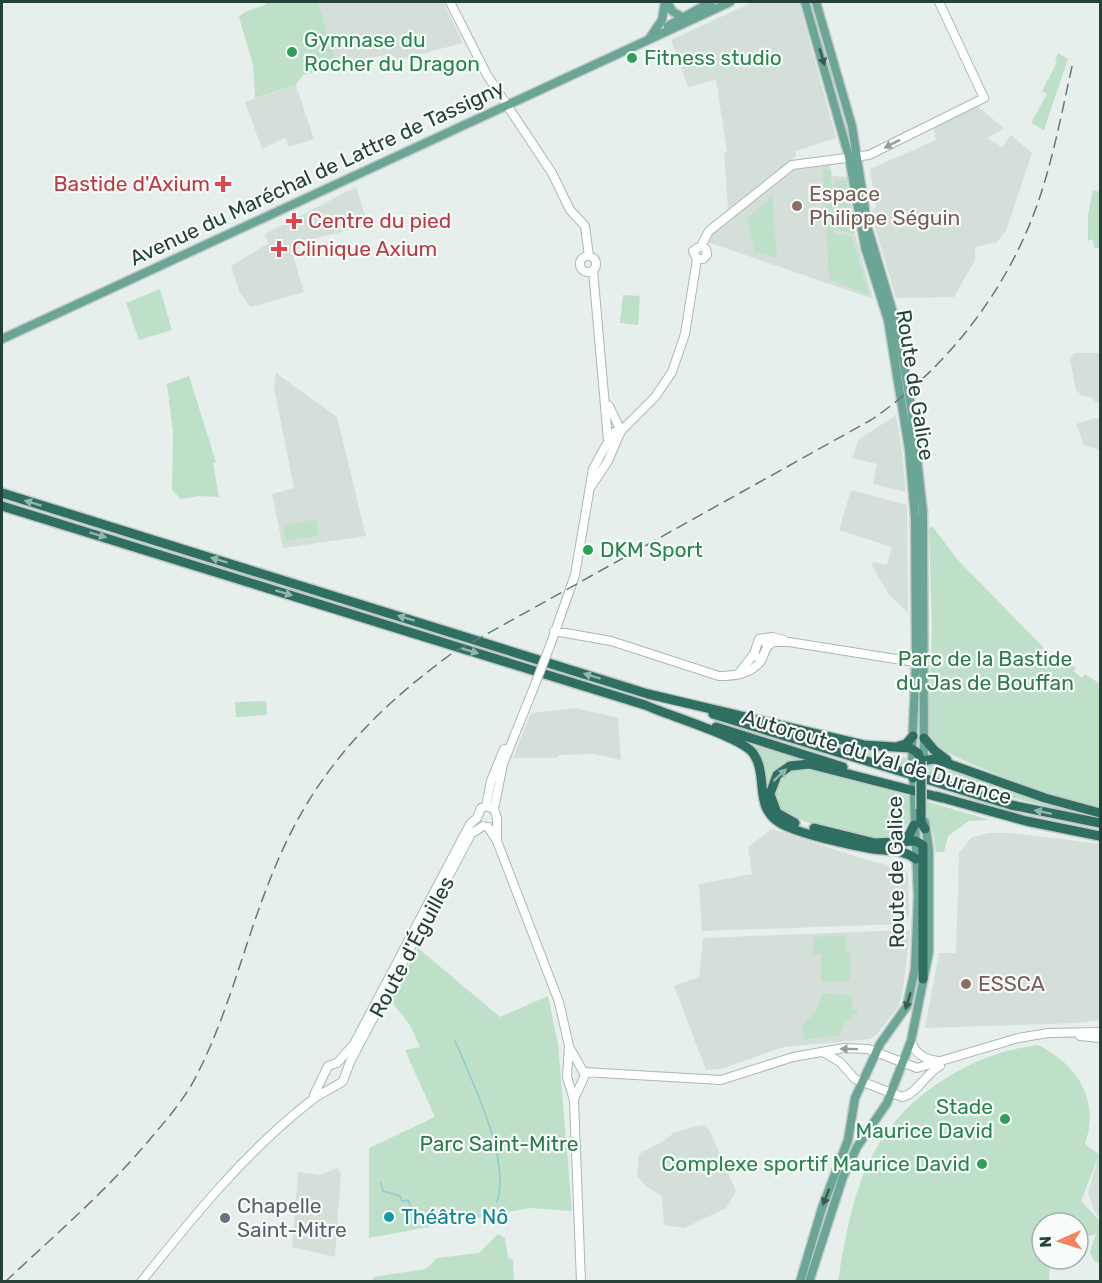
<svg xmlns="http://www.w3.org/2000/svg" width="1102" height="1283" font-family="Rubik,sans-serif">
<rect width="100%" height="100%" fill="#e6efeb"/>
<path fill="#d4dfda" d="M 318,2 L 443,2 L 463,43 L 398,60 L 390,54 L 338,65 Z
M 753,2 L 799,2 L 836,138 L 796,151 L 796,156 L 728,209 L 724,153 L 727,152 L 716,80 L 688,87 L 671,40 Z
M 296,85 L 314,139 L 289,147 L 285,138 L 262,149 L 245,102 Z
M 978,107 L 1004,128 L 987,138 L 1002,147 L 1011,135 L 1032,153 L 1006,231 L 997,242 L 975,247 L 975,260 L 954,297 L 896,298 L 875,227 L 872,209 L 876,208 L 870,169 L 936,140 L 933,127 Z
M 829,159 L 832,176 L 848,177 L 855,234 L 873,299 L 702,240 L 789,167 Z
M 356,187 L 368,225 L 302,242 L 293,256 L 304,292 L 250,307 L 239,291 L 231,266 L 269,243 L 265,234 Z
M 1074,353 L 1100,353 L 1100,403 L 1094,401 L 1093,398 L 1081,395 L 1076,390 L 1070,360 Z
M 276,373 L 337,417 L 366,536 L 283,548 L 272,494 L 294,488 L 274,387 Z
M 896,415 L 902,453 L 906,492 L 873,484 L 877,464 L 852,458 L 858,440 Z
M 1095,418 L 1100,420 L 1100,450 L 1084,445 L 1076,424 Z
M 851,490 L 907,505 L 908,613 L 889,595 L 871,564 L 875,562 L 887,565 L 892,547 L 839,530 Z
M 576,708 L 618,718 L 621,760 L 594,754 L 559,755 L 557,758 L 513,758 L 531,713 Z
M 772,829 L 860,858 L 899,868 L 908,873 L 909,916 L 901,924 L 702,931 L 699,884 L 752,874 L 748,847 Z
M 989,833 L 1013,833 L 1100,844 L 1100,1020 L 1078,1023 L 925,1028 L 939,953 L 956,953 L 959,853 L 972,837 Z
M 904,930 L 910,931 L 903,990 L 899,1006 L 877,1034 L 870,1039 L 784,1047 L 720,1069 L 706,1070 L 674,986 L 699,977 L 703,938 Z
M 702,1125 L 709,1129 L 736,1191 L 726,1208 L 684,1228 L 664,1225 L 662,1196 L 646,1186 L 637,1176 L 639,1154 L 662,1142 L 675,1132 Z
M 1100,1151 L 1100,1219 L 1095,1212 L 1088,1193 Z
M 337,1168 L 341,1173 L 335,1257 L 292,1247 L 298,1172 L 320,1175 Z"/>
<path fill="#bfe0c8" d="M 268,2 L 318,2 L 338,66 L 303,75 L 296,85 L 255,98 L 253,65 L 239,17 C 247,7 261,10 268,2 Z
M 1058,53 L 1068,59 L 1044,130 L 1031,123 L 1047,94 L 1042,91 L 1057,62 L 1055,60 Z
M 823,170 L 831,170 L 834,234 L 852,236 L 869,295 L 829,279 L 826,220 L 811,220 L 811,214 L 825,212 L 825,204 L 811,205 L 809,193 L 824,191 Z
M 846,180 L 855,234 L 836,230 L 834,181 Z
M 1093,190 L 1100,192 L 1100,248 L 1094,248 L 1093,239 L 1088,241 L 1088,215 Z
M 772,196 L 777,258 L 755,252 L 747,219 Z
M 160,289 L 172,330 L 139,340 L 126,303 Z
M 623,295 L 640,296 L 638,325 L 620,323 Z
M 189,376 L 216,462 L 213,463 L 219,497 L 198,496 L 181,499 L 172,490 L 173,432 L 167,384 Z
M 316,519 L 319,535 L 286,541 L 283,526 Z
M 933,527 L 957,559 L 1043,647 L 1040,661 L 1065,667 L 1068,662 L 1076,668 L 1074,671 L 1082,678 L 1085,674 L 1100,684 L 1100,807 C 1073,803 952,762 935,743 C 930,738 929,733 928,726 L 932,630 L 929,528 Z
M 266,701 L 267,715 L 236,717 L 235,702 Z
M 774,726 L 878,752 L 938,764 L 1086,816 L 953,783 Z
M 743,741 L 807,761 L 822,771 L 990,820 L 969,821 L 948,836 L 944,852 L 936,852 L 932,828 L 908,822 L 900,836 C 867,842 785,825 767,795 C 763,789 766,780 763,773 C 758,762 750,751 743,741 Z
M 845,935 L 846,952 L 850,952 L 850,982 L 821,982 L 821,954 L 813,954 L 813,937 Z
M 418,948 L 500,1017 L 548,996 L 558,1044 L 572,1211 L 530,1208 L 369,1238 L 369,1148 L 435,1117 L 405,1050 L 420,1047 L 410,1025 L 390,1000 Z
M 823,993 L 851,996 L 852,1009 L 857,1009 L 857,1013 L 845,1021 L 840,1035 L 805,1040 L 802,1026 L 816,1011 Z
M 1038,1045 C 1078,1065 1100,1100 1085,1144 L 1099,1155 L 1081,1201 L 1100,1221 L 1100,1263 L 1094,1261 L 1090,1252 L 1096,1234 L 1078,1239 L 1078,1223 L 1042,1223 L 1042,1259 L 1050,1259 L 1049,1281 L 838,1281 C 853,1193 866,1127 948,1077 C 976,1060 1005,1049 1038,1045 Z
M 498,1234 L 505,1238 L 508,1258 L 513,1260 L 514,1281 L 373,1281 L 373,1277 L 426,1269 L 437,1258 L 479,1253 Z"/>
<g fill="none" stroke-linecap="round" stroke-linejoin="round">
<path stroke="#8ec9d4" stroke-width="1.5" d="M 455,1041 C 473,1083 511,1160 497,1202
M 381,1183 L 383,1191 L 400,1196 L 402,1201 L 408,1200 L 413,1211"/>
<defs>
<path id="secondary" d="M 450,2 L 487,75 L 552,173 L 570,210 L 585,226 L 589,256
M 701,246 L 709,231 L 792,165 L 869,155 L 984,98 L 939,2
M580 264a8 8 0 1 1 16 0a8 8 0 1 1-16 0Z
M 697,259 L 703,259 L 707,255 L 706,249 L 701,246
M 697,259 L 693,251 L 701,246
M 593,270 L 608,440
M 609,406 L 621,431
M 590,488 L 608,461 L 621,431 L 655,397 L 672,372 L 685,334 L 697,259
M 554,631 L 611,641 L 719,676 C 736,676 750,674 761,661
M 764,638 L 767,647 L 761,661 L 754,654 L 759,639 L 772,637 L 784,640
M 551,643 L 575,575 L 593,469 L 613,433 L 619,429
M 767,647 L 773,642 L 789,642 L 921,663
M 739,673 L 754,654
M 486,806 L 491,781 L 504,749
M 494,809 L 503,764 L 536,682
M 477,818 L 481,808 L 486,806 L 494,809 L 497,818 L 497,838
M 488,827 L 497,841 L 559,1002 L 569,1046 L 567,1077 L 574,1100 L 581,1282
M 1080,1036 L 1100,1038
M 911,1041 C 915,1054 926,1060 939,1061
M 571,1050 L 585,1075 L 575,1097
M 823,1052 L 840,1062 L 855,1079 L 902,1097 C 917,1094 926,1073 940,1066
M 584,1072 L 721,1080 L 793,1057 L 844,1048 L 868,1049 L 917,1068 L 1018,1038 L 1048,1033 L 1100,1032
M 314,1095 L 328,1066 L 337,1063 L 354,1044 L 470,824 L 477,818
M 141,1282 C 193,1217 246,1151 312,1100 C 322,1092 334,1088 343,1081 L 350,1062 L 471,834 L 483,826"/>
<path id="primary" d="M 667,2 L 672,11 L 683,18
M 816,2 L 852,126 L 868,229 L 897,326 L 911,406 L 923,512 L 924,761
M 668,26 L 711,2
M 649,39 L 662,20 L 665,2
M 2,339 L 730,2
M 800,1282 L 822,1208 L 848,1140 L 855,1098 L 880,1044 L 907,1006 L 915,969 L 918,897 L 912,749 L 916,663 L 915,517 L 909,449 L 888,320 L 865,247 L 849,157 L 805,2
M 809,1282 L 843,1177 L 857,1147 L 887,1103 L 911,1041 L 929,952 L 929,850 L 925,822"/>
<path id="highway" d="M 2,493 L 648,694 L 864,745 L 910,748 L 918,753 L 921,761 L 935,759 L 1045,798 L 1100,813
M 2,506 L 645,705 C 667,715 741,737 753,753 C 769,775 753,807 780,823 C 798,834 851,845 873,849 C 889,851 902,849 916,859
M 713,714 L 1011,805 L 1100,823
M 716,727 L 843,767
M 924,738 L 934,750 L 947,760
M 899,746 L 906,744 L 913,736
M 936,796 L 1026,821 L 1100,836
M 921,809 L 921,822 L 925,829
M 795,823 L 777,813 L 770,794 L 777,775 L 790,766 L 809,764 L 942,798
M 814,828 L 875,843 L 915,841 L 923,845 L 923,979
M 899,840 L 909,835 L 914,825"/>
</defs>
<use href="#secondary" stroke="#a4bbb3" stroke-width="10"/>
<use href="#primary" stroke="#c2cac8" stroke-width="11"/>
<use href="#highway" stroke="#c2cac8" stroke-width="12"/>
<use href="#secondary" stroke="#fff" stroke-width="8"/>
<use href="#primary" stroke="#6aa596" stroke-width="8"/>
<use href="#highway" stroke="#2f6f62" stroke-width="9"/>
<path stroke="#5f7d75" stroke-width="1.5" stroke-dasharray="12 6" stroke-linecap="butt" d="M 5,1282 C 57,1233 111,1187 156,1132 C 169,1117 182,1101 192,1084 C 228,1018 243,946 271,877 C 310,778 367,716 451,654 L 871,420 C 946,369 1005,293 1036,208 C 1053,161 1062,111 1073,62"/>
<defs>
<path id="secondary-bridge" d="M 536,682 L 551,643"/>
<path id="highway-bridge" d="M 921,761 L 921,809
M 913,778 L 919,763"/>
</defs>
<use href="#secondary-bridge" stroke="#a4bbb3" stroke-width="10" stroke-linecap="butt"/>
<use href="#highway-bridge" stroke="#c2cac8" stroke-width="12" stroke-linecap="butt"/>
<use href="#secondary-bridge" stroke="#fff" stroke-width="8"/>
<use href="#highway-bridge" stroke="#2f6f62" stroke-width="9"/>
</g>
<defs><path id="oneway-solid" d="M-6-.8H1V-3.2L6.5 0L1 3.2V.8H-6Z" transform="scale(1.5)"/></defs>
<g fill="#365b51">
<use href="#oneway-solid" transform="translate(822 57) rotate(74)"/>
<use href="#oneway-solid" transform="translate(908 1001) rotate(107)"/>
<use href="#oneway-solid" transform="translate(826 1197) rotate(111)"/>
</g>
<g fill="#92a09c">
<use href="#oneway-solid" transform="translate(892 144) rotate(153)"/>
<use href="#oneway-solid" transform="translate(849 1049) rotate(-179)"/>
</g>
<g fill="#93b5ae">
<use href="#oneway-solid" transform="translate(33 503) rotate(-163)"/>
<use href="#oneway-solid" transform="translate(98 535) rotate(17)"/>
<use href="#oneway-solid" transform="translate(219 560) rotate(-163)"/>
<use href="#oneway-solid" transform="translate(284 593) rotate(17)"/>
<use href="#oneway-solid" transform="translate(406 618) rotate(-163)"/>
<use href="#oneway-solid" transform="translate(470 651) rotate(17)"/>
<use href="#oneway-solid" transform="translate(592 676) rotate(-163)"/>
<use href="#oneway-solid" transform="translate(780 775) rotate(-43)"/>
<use href="#oneway-solid" transform="translate(1043 812) rotate(-168)"/>
</g>
<g fill="#2e9e5b" stroke="#f7fbf9" stroke-width="2">
<circle cx="292" cy="52" r="6"/>
<circle cx="632" cy="58" r="6"/>
<circle cx="588" cy="550" r="6"/>
<circle cx="1005" cy="1119" r="6"/>
<circle cx="982" cy="1164" r="6"/>
</g>
<g fill="#e0444e" stroke="#f7fbf9" stroke-width="2">
<path d="M220 175h6v6h6v6h-6v6h-6v-6h-6v-6h6z"/>
<path d="M291 212h6v6h6v6h-6v6h-6v-6h-6v-6h6z"/>
<path d="M276 240h6v6h6v6h-6v6h-6v-6h-6v-6h6z"/>
</g>
<g fill="#8d6e63" stroke="#f7fbf9" stroke-width="2">
<circle cx="797" cy="206" r="6"/>
<circle cx="966" cy="984" r="6"/>
</g>
<circle fill="#0f9aa8" stroke="#f7fbf9" stroke-width="2" cx="389" cy="1217" r="6"/>
<circle fill="#6b7280" stroke="#f7fbf9" stroke-width="2" cx="225" cy="1218" r="6"/>
<g text-anchor="middle" stroke-width="4.5" stroke-linejoin="round" paint-order="stroke">
<g font-size="21" fill="#27864d" stroke="#f7fbf9" text-anchor="start">
<text x="304" y="47">Gymnase du<tspan x="304" dy="24">Rocher du Dragon</tspan></text>
<text x="644" y="65">Fitness studio</text>
<text x="600" y="557">DKM Sport</text>
<text x="993" y="1114" text-anchor="end">Stade<tspan x="993" dy="24">Maurice David</tspan></text>
<text x="970" y="1171" text-anchor="end">Complexe sportif Maurice David</text>
</g>
<g font-size="21" fill="#24423a" stroke="#f7fbf9">
<text transform="translate(317 173) rotate(-25)" y="7">Avenue du Maréchal de Lattre de Tassigny</text>
<text transform="translate(915 385) rotate(81)" y="7">Route de Galice</text>
<text transform="translate(877 757) rotate(17)" y="7">Autoroute du Val de Durance</text>
<text transform="translate(896 872) rotate(-91)" y="7">Route de Galice</text>
<text transform="translate(412 947) rotate(-62)" y="7">Route d'Éguilles</text>
</g>
<g font-size="21" fill="#be3a42" stroke="#f7fbf9" text-anchor="start">
<text x="210" y="191" text-anchor="end">Bastide d'Axium</text>
<text x="308" y="228">Centre du pied</text>
<text x="292" y="256">Clinique Axium</text>
</g>
<g font-size="21" fill="#785e54" stroke="#f7fbf9" text-anchor="start">
<text x="809" y="201">Espace<tspan x="809" dy="24">Philippe Séguin</tspan></text>
<text x="978" y="991">ESSCA</text>
</g>
<g font-size="21" fill="#2d7a4b" stroke="#f7fbf9">
<text x="985" y="666">Parc de la Bastide<tspan x="985" dy="24">du Jas de Bouffan</tspan></text>
<text x="499" y="1151">Parc Saint-Mitre</text>
</g>
<g font-size="21" fill="#5b616d" stroke="#f7fbf9" text-anchor="start">
<text x="237" y="1213">Chapelle<tspan x="237" dy="24">Saint-Mitre</tspan></text>
</g>
<g font-size="21" fill="#0d838f" stroke="#f7fbf9" text-anchor="start">
<text x="401" y="1224">Théâtre Nô</text>
</g>
</g>
<rect width="1102" height="1283" fill="none" stroke="#24423a" stroke-width="6"/>
<g transform="translate(1060 1241) rotate(267)"><circle r="28" fill="#f7fbf9" stroke="#a3b1ad" stroke-width="1.5"/>
<path d="M0-4.5L10 22L0 15L-10 22Z" fill="#f4845f"/>
<text y="-9" font-size="16" font-weight="bold" text-anchor="middle" fill="#24423a">N</text>
</g>
</svg>
